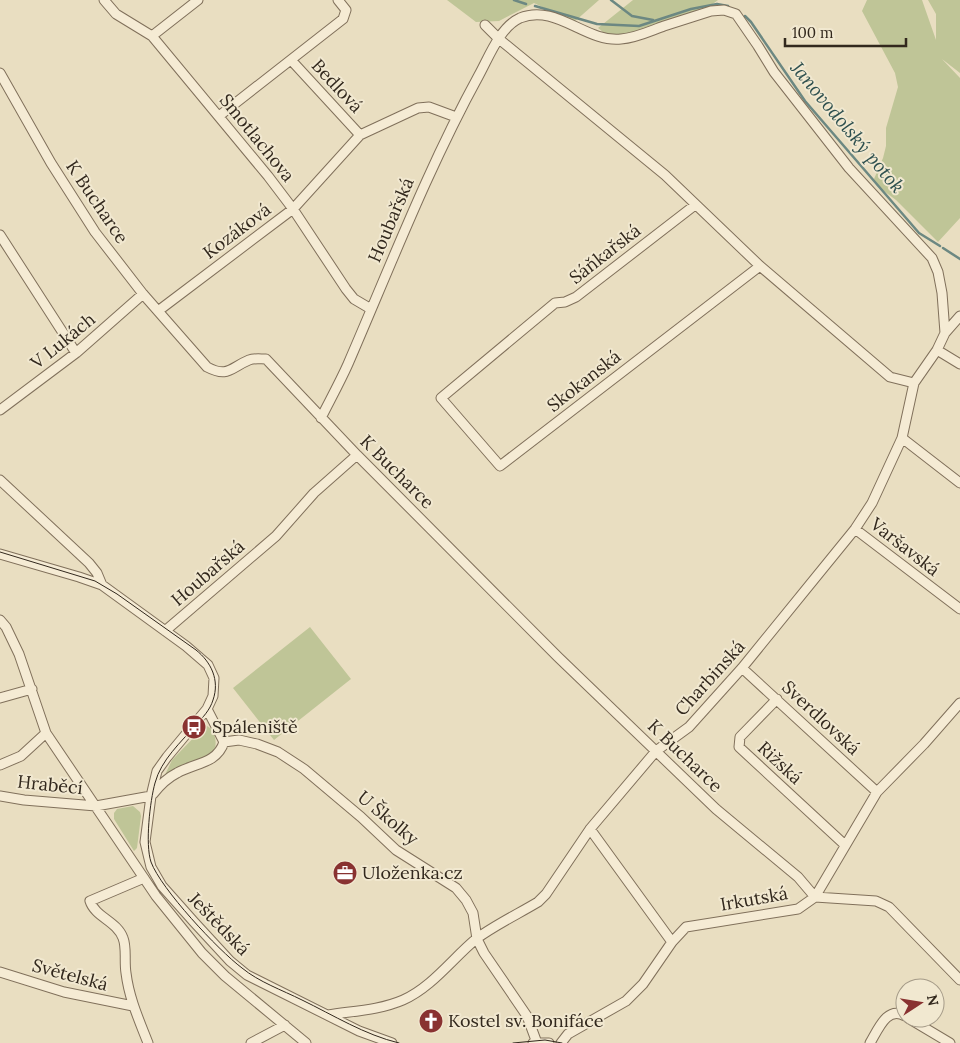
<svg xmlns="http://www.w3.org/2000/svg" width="960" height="1043" font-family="Lora,serif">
<rect width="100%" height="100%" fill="#e9dec1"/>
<path fill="#bfc597" d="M 447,0 L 599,0 L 574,22 L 534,3 L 499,21 L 476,22 Z
M 633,0 L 718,0 C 701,15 630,40 607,34 C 604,34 601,30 598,28 Z
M 867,0 L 922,0 L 936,40 L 936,14 L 928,0 L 960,0 L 960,73 L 942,59 L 960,78 L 960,218 L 938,242 L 896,200 L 877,186 L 874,179 L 883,158 L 886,146 L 886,128 L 898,87 L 895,73 L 862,11 Z
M 310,627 L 351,679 L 274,740 L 233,688 Z
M 207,726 L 213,730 C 216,739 217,745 213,754 L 164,777 L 172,760 L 202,729 Z
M 133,806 L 140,812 L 141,816 L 137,848 L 134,851 L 114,819 L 114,813 L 117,809 Z"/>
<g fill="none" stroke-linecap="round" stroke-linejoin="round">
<path stroke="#6c8882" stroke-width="2.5" d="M 514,0 L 526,4
M 611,0 L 632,16 L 653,20
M 535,6 L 597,24 L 639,26 L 691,9 L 717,4 L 728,6
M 745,16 L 751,22 L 805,101 L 919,233 L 940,246
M 943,248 L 960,259"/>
<defs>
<path id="minor" d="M 104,0 L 116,14 L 152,36 L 268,176 L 293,209 L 346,289 L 354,299 L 371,309
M 485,25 L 499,39 L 665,175 L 760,266 L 890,377 L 914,383
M 152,36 L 198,0
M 291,60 L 360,135
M 0,73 L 51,163 L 95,232 L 143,294 L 207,367 C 228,378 230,368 249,360 C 254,358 260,359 266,359 L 357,455 L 558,657 L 716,809 L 798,877 L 815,897
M 219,116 L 343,19 L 346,10 L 338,0
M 695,205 L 576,297 L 565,302 L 555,303 L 441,398 L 500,466 L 760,266
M 0,235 L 76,353
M 158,311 L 293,209 L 360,135 L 418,108 L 429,107 L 456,117
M 945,333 L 960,316
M 937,350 L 960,364
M 0,410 L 76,353 L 143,294
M 321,418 C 330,400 340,382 348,364 C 390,267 428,168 479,75 C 489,57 500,27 520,18 C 556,3 586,43 621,39 C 636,38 650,31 664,26 C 680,21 695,16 711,11 L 724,10 L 736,14 L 758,46 L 774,72 L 849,168 L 932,258 L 938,272 L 942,293 L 945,333 L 937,350 L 914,383 L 902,438 L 872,503 L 855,529 L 742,668 L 689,727 L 656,751 L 590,829 L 546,894 L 538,902 C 518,914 495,925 476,939 C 452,959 432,987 403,1000 C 380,1010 353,1011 328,1015
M 902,438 L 960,483
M 0,480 L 89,563 L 97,573 L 102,585
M 855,529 L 960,609
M 0,554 L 79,577 L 102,585 L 186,646 L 208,665 L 214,678 L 213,696 L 207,709 L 167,757 L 157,771 L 151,796 L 145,842 L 151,867 L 162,886 L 194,922 L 230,961 L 247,975 L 359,1031 L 392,1043
M 0,620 L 6,627 L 19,654 L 46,733 L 156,896 L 202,953 L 225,976 L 306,1043
M 165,631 L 276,536 L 314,493 L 357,455
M 742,668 L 877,792
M 0,698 L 32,689
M 777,699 L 740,737 L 739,747 L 845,845
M 224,742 L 239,740 L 257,744 L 278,752 L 304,769 L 361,817 L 396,850 L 456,888 L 466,900 L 473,913 L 477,939 L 484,953 L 527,1016 L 537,1043
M 0,765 L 21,756 L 46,733
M 153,794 C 160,785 167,778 177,773 C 194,763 217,764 224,742 L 207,709
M 0,796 L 24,800 L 96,806 L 151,796
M 590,829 L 672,942
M 144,878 L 90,901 C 95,917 117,921 123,938 C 127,948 124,961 126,973 C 129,998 139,1020 148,1043
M 815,897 L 876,901 L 889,907 L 960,980
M 0,972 L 64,992 L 133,1006
M 908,1018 L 950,1043
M 251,1043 L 285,1025
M 533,1043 L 549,1043
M 561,1043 L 568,1034 L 626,1001 L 643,984 L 672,942 L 686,927 L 798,909 L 815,897 L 877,792 L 924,744 L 960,703
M 870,1043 C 878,1030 887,1005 905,1016"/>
</defs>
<use href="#minor" stroke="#80705b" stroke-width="11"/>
<use href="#minor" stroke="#f5ebd4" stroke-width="9"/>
<path stroke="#32281d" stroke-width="1" d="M 0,552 L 95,581 L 117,594 L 196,650 C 211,662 220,680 213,700 C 210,710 203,717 196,725 C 181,742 161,760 155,783 C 150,801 145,844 151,862 C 161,889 218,950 242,968 C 259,982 282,990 302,1000 C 333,1015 365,1035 399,1043
M 513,1043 L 545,1040 L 562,1043"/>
</g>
<defs>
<symbol id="bus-disc" viewBox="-11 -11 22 22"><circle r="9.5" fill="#893231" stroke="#f1e8d0"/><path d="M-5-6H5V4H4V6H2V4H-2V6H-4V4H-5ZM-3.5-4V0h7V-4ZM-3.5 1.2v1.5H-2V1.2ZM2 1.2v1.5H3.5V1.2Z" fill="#fff"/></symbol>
<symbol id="office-disc" viewBox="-11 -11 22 22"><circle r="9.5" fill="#893231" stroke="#f1e8d0"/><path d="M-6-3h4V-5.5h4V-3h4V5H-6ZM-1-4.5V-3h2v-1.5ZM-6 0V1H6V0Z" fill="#fff"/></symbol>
<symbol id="church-disc" viewBox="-11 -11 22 22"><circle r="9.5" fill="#893231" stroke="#f1e8d0"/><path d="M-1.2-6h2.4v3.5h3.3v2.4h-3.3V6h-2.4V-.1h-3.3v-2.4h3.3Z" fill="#fff"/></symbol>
</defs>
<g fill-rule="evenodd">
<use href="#bus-disc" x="180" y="713" width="28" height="28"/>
<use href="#office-disc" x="331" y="859" width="28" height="28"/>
<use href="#church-disc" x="417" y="1007" width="28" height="28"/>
</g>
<g text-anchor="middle" stroke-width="4" stroke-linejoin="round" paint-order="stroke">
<g font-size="18" fill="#32281d" stroke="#f1e8d0">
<text transform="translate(337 86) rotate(47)" y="6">Bedlová</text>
<text transform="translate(257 138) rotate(51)" y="6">Smotlachova</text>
<text transform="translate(97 202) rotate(56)" y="6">K Bucharce</text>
<text transform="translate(391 220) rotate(-67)" y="6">Houbařská</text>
<text transform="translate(237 231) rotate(-37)" y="6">Kozáková</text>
<text transform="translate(605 254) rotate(-38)" y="6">Sáňkařská</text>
<text transform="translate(63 341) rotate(-39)" y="6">V Lukách</text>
<text transform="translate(584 381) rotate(-38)" y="6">Skokanská</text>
<text transform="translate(397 472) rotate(45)" y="6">K Bucharce</text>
<text transform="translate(905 547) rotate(38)" y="6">Varšavská</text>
<text transform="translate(208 573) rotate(-41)" y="6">Houbařská</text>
<text transform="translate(710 678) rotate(-48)" y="6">Charbinská</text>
<text transform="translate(821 718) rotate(43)" y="6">Sverdlovská</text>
<text transform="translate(685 756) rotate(44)" y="6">K Bucharce</text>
<text transform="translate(780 763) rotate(43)" y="6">Rižská</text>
<text transform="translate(50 785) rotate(6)" y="6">Hraběcí</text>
<text transform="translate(388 818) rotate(40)" y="6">U Školky</text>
<text transform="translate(754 899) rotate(-10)" y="6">Irkutská</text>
<text transform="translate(219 924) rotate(46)" y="6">Ještědská</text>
<text transform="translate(70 975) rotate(15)" y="6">Světelská</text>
</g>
<g font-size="18" fill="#32281d" stroke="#f1e8d0" text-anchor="start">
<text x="212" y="733">Spáleniště</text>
<text x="362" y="879">Uloženka.cz</text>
<text x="448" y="1027">Kostel sv. Bonifáce</text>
</g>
<g font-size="19" font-style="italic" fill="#2e504f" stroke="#f1e8d0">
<text transform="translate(848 127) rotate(50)" y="7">Janovodolský potok</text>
</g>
</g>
<g transform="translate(920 1003) rotate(78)"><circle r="24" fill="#f1e8d0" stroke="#a59b88"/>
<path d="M0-4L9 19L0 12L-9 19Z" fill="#893231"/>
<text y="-8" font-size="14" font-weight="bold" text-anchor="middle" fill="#32281d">N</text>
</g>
<path d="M785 38v8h121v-8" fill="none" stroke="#32281d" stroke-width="2.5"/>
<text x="792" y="38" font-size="15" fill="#32281d" stroke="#f1e8d0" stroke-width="4" paint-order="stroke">100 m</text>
</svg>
